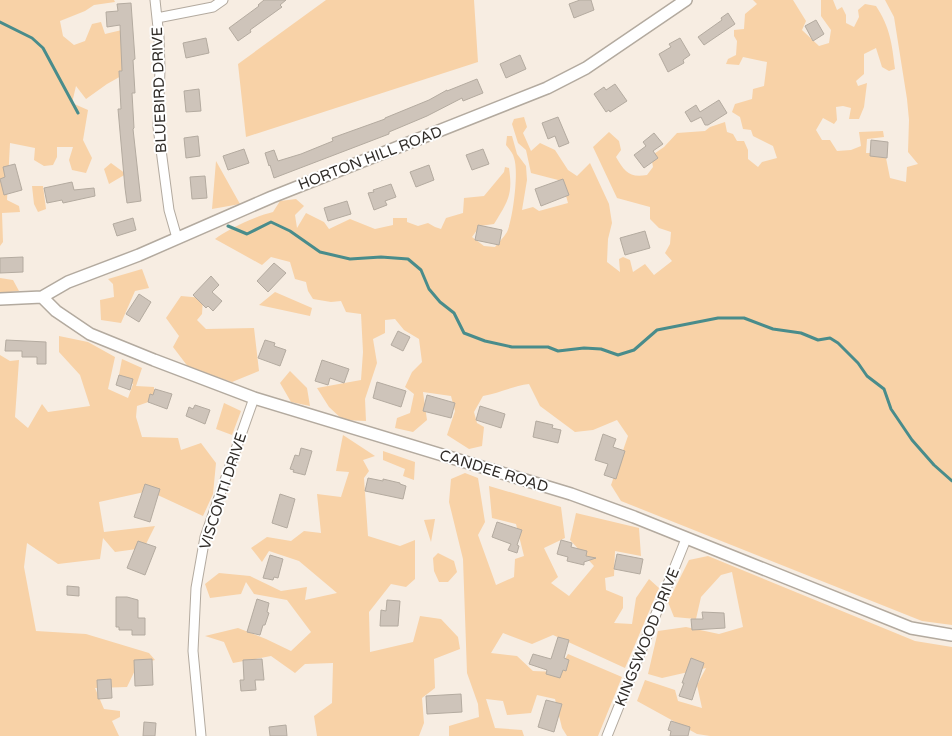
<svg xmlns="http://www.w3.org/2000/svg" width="952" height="736" font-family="'Varela Round',sans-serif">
<rect width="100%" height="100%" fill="#f7ede2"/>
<path fill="#f8d2a7" d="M 0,0 L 114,0 L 115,2 L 94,5 L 85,11 L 60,21 L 63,36 L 74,45 L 85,41 L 92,24 L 101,22 L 105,34 L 126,29 L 123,75 L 107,84 L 86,99 L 76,86 L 72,103 L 88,110 L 83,140 L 92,158 L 86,173 L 72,170 L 69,160 L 73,147 L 57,147 L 57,157 L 53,165 L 44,166 L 34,160 L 35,148 L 10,143 L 7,200 L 19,206 L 20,212 L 2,213 L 3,242 L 0,246 Z
M 326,0 L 474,0 L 478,62 L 246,137 L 238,64 Z
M 753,0 L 793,0 L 806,21 L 802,30 L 819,46 L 829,43 L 831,30 L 821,16 L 821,0 L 833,0 L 837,10 L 842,7 L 846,15 L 846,23 L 854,27 L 859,17 L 858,10 L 865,4 L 876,6 C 890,27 892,44 895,69 L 889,71 L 882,67 L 876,48 L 864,54 L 864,74 L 856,81 L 858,86 L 867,83 L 864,107 L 859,119 L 849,119 L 851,108 L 843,106 L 836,107 L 837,120 L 834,124 L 823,118 L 816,130 L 822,140 L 830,140 L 837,151 L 851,150 L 861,146 L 859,132 L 883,131 L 884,137 L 867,139 L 866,153 L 885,153 L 890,178 L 906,182 L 907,167 L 918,164 L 908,152 L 909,120 L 907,99 L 894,17 L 885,0 L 952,0 L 952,625 L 922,621 L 621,501 L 611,485 L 628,436 L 617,420 L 593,430 L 575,432 L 540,406 L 529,384 C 513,386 499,393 483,396 L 474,412 L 477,423 L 484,427 L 482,446 L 469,449 L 447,435 L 455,411 L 451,396 L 423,392 L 427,420 L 413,432 L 395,428 L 397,418 L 410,413 L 414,394 L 405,387 L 412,372 L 422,362 L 419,339 L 404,330 L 395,319 L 385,320 L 385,333 L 373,339 L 377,363 L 365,399 L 366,421 L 343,420 L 329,407 L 317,388 L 361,380 L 363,352 L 361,314 L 346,312 L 341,301 L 331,302 L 313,299 L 308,291 L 306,282 L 295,279 L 290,262 L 271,257 L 262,265 L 215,239 C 228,229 256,216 273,212 L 280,201 L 296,199 L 304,206 L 295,215 L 297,228 L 306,213 L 324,222 L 329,229 L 350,219 L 375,229 L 393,225 L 393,218 L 407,218 L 407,222 L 418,226 L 428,223 L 435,227 L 441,229 L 446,218 L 463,213 L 464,198 L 484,196 L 504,172 L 505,167 L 509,168 C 513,195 508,201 494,224 L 480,226 L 472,237 L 484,246 L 495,247 C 499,242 504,237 507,232 C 513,219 519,171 514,158 C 513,153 509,149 506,145 L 507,136 L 512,136 L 517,154 L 526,166 L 527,180 L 522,210 L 533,207 L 539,211 L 568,203 L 562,181 L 531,173 L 526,150 L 518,143 L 512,124 L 514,119 L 524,117 L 527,127 L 523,133 L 531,151 L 540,143 L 555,150 L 568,170 L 577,176 L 590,163 L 609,204 L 612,223 L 608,239 L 607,262 L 620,272 L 619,259 L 623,257 L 630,260 L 633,272 L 645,264 L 654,275 L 672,261 L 665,253 L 670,244 L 671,232 L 659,228 L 650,219 L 650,207 L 617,198 L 593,147 L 609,132 L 619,141 L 621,150 L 616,157 C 625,172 629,178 647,175 L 653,167 L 651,156 L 664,147 L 677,133 L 705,131 L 710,127 L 725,122 L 727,132 L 733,134 L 737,141 L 744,141 L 748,150 L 748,159 L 758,167 L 762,162 L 777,158 L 773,146 L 753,136 L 751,130 L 743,129 L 740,117 L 732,112 L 735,104 L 752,99 L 753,89 L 764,86 L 767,62 L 743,57 L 739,65 L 726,64 L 728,59 L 736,55 L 737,41 L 734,36 L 734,30 L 744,29 L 745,14 L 757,4 Z
M 216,161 L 240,204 L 212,209 Z
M 111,163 L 126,174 L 109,184 L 104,169 Z
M 32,186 L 43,186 L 46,209 L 38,212 L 34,204 Z
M 142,269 L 149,288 L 135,291 L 121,323 L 101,320 L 100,300 L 114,297 L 113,284 L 108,279 Z
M 0,278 L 13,280 L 19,291 L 0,293 Z
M 275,292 L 312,308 L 310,316 L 259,305 Z
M 181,296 L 203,298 L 202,314 L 197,320 L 206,329 L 254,328 L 259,371 L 232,382 L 189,368 L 173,347 L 179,336 L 166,318 Z
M 59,336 L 88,342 L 115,357 L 108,389 L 128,398 L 133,384 L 118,380 L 122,359 L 142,368 L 136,386 L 154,387 L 154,400 L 137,406 L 136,417 L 142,437 L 178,438 L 181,450 L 201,443 L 216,463 L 213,494 L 203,516 L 149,491 L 99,502 L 104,532 L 155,526 L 144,548 L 115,552 L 103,538 L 100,559 L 58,564 L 27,543 L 24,567 L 36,631 L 86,634 L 149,653 L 155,660 L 138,664 L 127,687 L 95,688 L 104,709 L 120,711 L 120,717 L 112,721 L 119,736 L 0,736 L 0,355 L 10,361 L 19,360 L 15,417 L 28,428 L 42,404 L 48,412 L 90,406 L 80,375 L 59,352 Z
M 290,371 L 307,388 L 310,406 L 291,402 L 280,383 Z
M 224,403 L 241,411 L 232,435 L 216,429 Z
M 343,435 L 375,456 L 363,460 L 369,471 L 364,478 L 368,536 L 400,546 L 415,540 L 415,579 L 406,587 L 391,584 L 369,612 L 370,652 L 413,642 L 420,616 L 441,619 L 458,637 L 460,649 L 434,659 L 435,688 L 422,698 L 424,723 L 419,736 L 317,736 L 314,716 L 332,703 L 333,663 L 305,664 L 295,673 L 271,656 L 233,663 L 224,642 L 205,636 L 238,628 L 266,639 L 291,651 L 311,632 L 287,600 L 254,594 L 246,582 L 241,594 L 210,598 L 205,584 L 219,573 L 250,576 L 281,591 L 307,587 L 305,600 L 337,593 L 299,561 L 269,551 L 262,562 L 251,548 L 267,537 L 291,541 L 304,531 L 321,533 L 317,494 L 341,497 L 349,472 L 336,471 Z
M 383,451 L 415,462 L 414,480 L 403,476 L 405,469 L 383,460 Z
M 465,473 L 478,478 L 485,522 L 478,535 L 496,585 L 514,577 L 515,559 L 524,556 L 516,524 L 492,518 L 489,486 L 561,507 L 565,538 L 544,548 L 558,577 L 551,583 L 569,596 L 594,566 L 570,540 L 576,513 L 639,528 L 641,556 L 615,551 L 614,576 L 605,578 L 606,590 L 623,597 L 623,608 L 614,623 L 632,624 L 636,598 L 649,579 L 659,588 L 625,668 L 553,635 L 532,644 L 503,633 L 491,653 L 517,656 L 533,671 L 557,672 L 568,654 L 622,677 L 598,736 L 567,736 L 562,728 L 555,699 L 537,695 L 531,713 L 507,715 L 503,701 L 486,699 L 495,728 L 522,730 L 524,736 L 449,736 L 449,726 L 479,717 L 478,704 L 467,673 L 463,559 L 449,502 L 451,479 Z
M 435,519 L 431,542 L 424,520 Z
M 438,553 L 454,561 L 457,572 L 448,582 L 439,582 L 434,571 L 433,558 Z
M 708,556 L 915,641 L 952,647 L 952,736 L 710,736 L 697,734 L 637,701 L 645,680 L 675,690 L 678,701 L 702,708 L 697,685 L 706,668 L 662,678 L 648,674 L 658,631 L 686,627 L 719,634 L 743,627 L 732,572 L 721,575 L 701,597 L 696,619 L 674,617 L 668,602 L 689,560 Z"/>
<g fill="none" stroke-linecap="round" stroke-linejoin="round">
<path stroke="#498c8b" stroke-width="3" d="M 0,22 L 32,38 L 43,48 L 78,113
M 228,226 L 247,234 L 271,222 L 290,231 L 320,252 L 350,259 L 381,257 L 408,259 L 421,270 L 429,289 L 440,302 L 454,313 L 464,333 L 485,341 L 512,347 L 548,347 L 558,351 L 584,348 L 601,349 L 618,355 L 634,350 L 657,330 L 718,318 L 744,318 L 773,329 L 801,333 L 818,340 L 830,338 L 838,343 L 858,363 L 867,376 L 884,389 L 891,409 L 912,440 L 934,465 L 952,481"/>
</g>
<path fill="#cec4ba" stroke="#b4aba0" d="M 264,0 L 286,0 L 280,5 L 282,7 L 250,30 L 251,32 L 238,41 L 229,28 L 259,6 L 258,5 Z
M 580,0 L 591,0 L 594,10 L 574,18 L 569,4 Z
M 131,3 L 135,59 L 133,60 L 135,93 L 132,93 L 134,128 L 133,129 L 141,201 L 127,203 L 125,188 L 118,109 L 121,109 L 119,71 L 122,71 L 120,25 L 107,27 L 106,12 L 118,11 L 117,4 Z
M 728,13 L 735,24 L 704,45 L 698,37 L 722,20 L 721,18 Z
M 816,20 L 824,34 L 813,41 L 805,26 Z
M 206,38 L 209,53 L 186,58 L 183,43 Z
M 680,38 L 690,55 L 683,60 L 684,63 L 668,72 L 659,54 L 671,47 L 669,44 Z
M 520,55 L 526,69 L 506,78 L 500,64 Z
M 477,79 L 483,93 L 463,101 L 462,98 L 427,116 L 389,132 L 389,134 L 274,178 L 270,165 L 269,166 L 265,153 L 274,150 L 278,161 L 301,154 L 333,141 L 332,138 L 385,119 L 385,118 L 429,100 L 447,90 L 447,91 Z
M 615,84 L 627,101 L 610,112 L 609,110 L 606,112 L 594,94 L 604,87 L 606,90 Z
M 199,89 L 201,111 L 186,112 L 184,91 Z
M 719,100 L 727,113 L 708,125 L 705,125 L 701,117 L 691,122 L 685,112 L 696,105 L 700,112 Z
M 558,117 L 569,143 L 559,147 L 555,136 L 548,139 L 542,123 Z
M 654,133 L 663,144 L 653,151 L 658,158 L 644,168 L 634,155 L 646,146 L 643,142 Z
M 198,136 L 200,156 L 186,158 L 184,138 Z
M 871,140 L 888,142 L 887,158 L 870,156 Z
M 244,149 L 249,163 L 228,170 L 223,156 Z
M 483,149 L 489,164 L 472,170 L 466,155 Z
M 15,164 L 22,190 L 4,195 L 0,179 L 5,177 L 3,167 Z
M 429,165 L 434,180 L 416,187 L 410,172 Z
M 205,176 L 207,198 L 192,199 L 190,177 Z
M 563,179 L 569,195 L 541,206 L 535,189 Z
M 72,182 L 74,190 L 94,188 L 95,196 L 63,203 L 62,200 L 47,203 L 44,188 Z
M 391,184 L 396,197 L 385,201 L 387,205 L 374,210 L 368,193 L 374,192 L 373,190 Z
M 347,201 L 351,214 L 328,221 L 324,208 Z
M 133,218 L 136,230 L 117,236 L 113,224 Z
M 478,225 L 502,230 L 499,245 L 475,240 Z
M 645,231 L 650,248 L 625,255 L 620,238 Z
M 23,257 L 23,272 L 0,273 L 0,258 Z
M 274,263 L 286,273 L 268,292 L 257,281 Z
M 211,276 L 219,285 L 212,292 L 222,301 L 213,311 L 208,306 L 206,308 L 193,295 Z
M 139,294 L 151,302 L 139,322 L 126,314 Z
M 398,331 L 410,337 L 403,351 L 391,345 Z
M 6,340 L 46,342 L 46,364 L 37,364 L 37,357 L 22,357 L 22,351 L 5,351 Z
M 265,340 L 275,343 L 274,346 L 286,350 L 280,366 L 258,358 Z
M 322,360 L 349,369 L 344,383 L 330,378 L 328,385 L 315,381 Z
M 119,375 L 133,379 L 130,390 L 116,385 Z
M 377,382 L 406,391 L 401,407 L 373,398 Z
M 155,389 L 172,394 L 167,409 L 148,402 L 150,394 L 153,395 Z
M 427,395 L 455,403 L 451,418 L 423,411 Z
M 195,405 L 210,410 L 205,424 L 186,416 L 189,407 L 193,409 Z
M 480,406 L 505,414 L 501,428 L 476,420 Z
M 536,421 L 553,425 L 552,428 L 561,430 L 558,443 L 533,437 Z
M 603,434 L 616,439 L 613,447 L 625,451 L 616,479 L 604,475 L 608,464 L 595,460 Z
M 301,448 L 312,451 L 305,475 L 293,472 L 294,470 L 290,469 L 295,455 L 299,456 Z
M 368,478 L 383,481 L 383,479 L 400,483 L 400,484 L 406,486 L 403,499 L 365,491 Z
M 145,484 L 160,489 L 150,522 L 134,517 Z
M 280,494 L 295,499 L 287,528 L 272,523 Z
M 497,522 L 522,530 L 517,545 L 519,546 L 517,553 L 508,550 L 511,544 L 492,537 Z
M 561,540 L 572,543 L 571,547 L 587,551 L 586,556 L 596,558 L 584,562 L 584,565 L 567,561 L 568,557 L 557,554 Z
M 138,541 L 156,547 L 145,575 L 127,568 Z
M 617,554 L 643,559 L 640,574 L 614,569 Z
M 270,555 L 283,559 L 278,578 L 274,577 L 273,580 L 263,578 Z
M 67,586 L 79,587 L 79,596 L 67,595 Z
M 116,597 L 127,597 L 138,600 L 138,618 L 145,618 L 145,635 L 132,635 L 132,630 L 119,630 L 119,627 L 116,627 Z
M 257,599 L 269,603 L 267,612 L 269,613 L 265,625 L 263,625 L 260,635 L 247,632 Z
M 387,600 L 400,601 L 398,626 L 380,626 L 381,610 L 386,611 Z
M 702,612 L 724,613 L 725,628 L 692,630 L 691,619 L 703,619 Z
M 558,637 L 569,640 L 564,658 L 569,660 L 566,671 L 563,670 L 560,678 L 546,674 L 547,670 L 529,664 L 533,654 L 551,659 Z
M 691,658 L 704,663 L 692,700 L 679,696 L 684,683 L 682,683 Z
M 152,659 L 153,685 L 135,686 L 134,660 Z
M 262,659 L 264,680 L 255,680 L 256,690 L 241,691 L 240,680 L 244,680 L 243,660 Z
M 111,679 L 112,698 L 98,699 L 97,680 Z
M 461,694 L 462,712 L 427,714 L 426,696 Z
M 546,700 L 562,704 L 554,732 L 538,727 Z
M 671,721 L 690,727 L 688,736 L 670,736 L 671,731 L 668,730 Z
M 144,722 L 156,723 L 155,736 L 143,736 Z
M 286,725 L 287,736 L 270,736 L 269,727 Z"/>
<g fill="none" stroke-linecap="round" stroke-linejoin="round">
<defs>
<path id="minor" d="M 155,0 L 159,37 L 160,69 L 158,127 L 169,210 L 177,238
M 157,18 L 213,7 L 223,0
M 201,736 L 193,651 L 196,588 L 205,537 L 254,398
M 607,736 L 686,539"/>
<path id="tertiary" d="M 42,297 L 56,311 L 90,334 L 154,360 L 254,398 L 571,494 L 634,517 L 911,628 L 952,635
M 0,299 L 42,297 L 68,282 L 139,255 L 272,197 L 547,88 L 586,68 L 686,0"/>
</defs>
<use href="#minor" stroke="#b3aa9f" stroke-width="11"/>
<use href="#tertiary" stroke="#b3aa9f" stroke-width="14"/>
<use href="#minor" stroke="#fff" stroke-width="9"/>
<use href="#tertiary" stroke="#fff" stroke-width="11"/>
</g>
<g text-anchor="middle" stroke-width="4" stroke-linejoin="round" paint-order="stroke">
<g font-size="15" fill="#302c28" stroke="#fff">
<text transform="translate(159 90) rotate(-92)" y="5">BLUEBIRD DRIVE</text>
<text transform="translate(370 158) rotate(-21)" y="5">HORTON HILL ROAD</text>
<text transform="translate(494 471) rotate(17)" y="5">CANDEE ROAD</text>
<text transform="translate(223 491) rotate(-72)" y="5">VISCONTI DRIVE</text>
<text transform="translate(647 637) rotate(-68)" y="5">KINGSWOOD DRIVE</text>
</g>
</g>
</svg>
